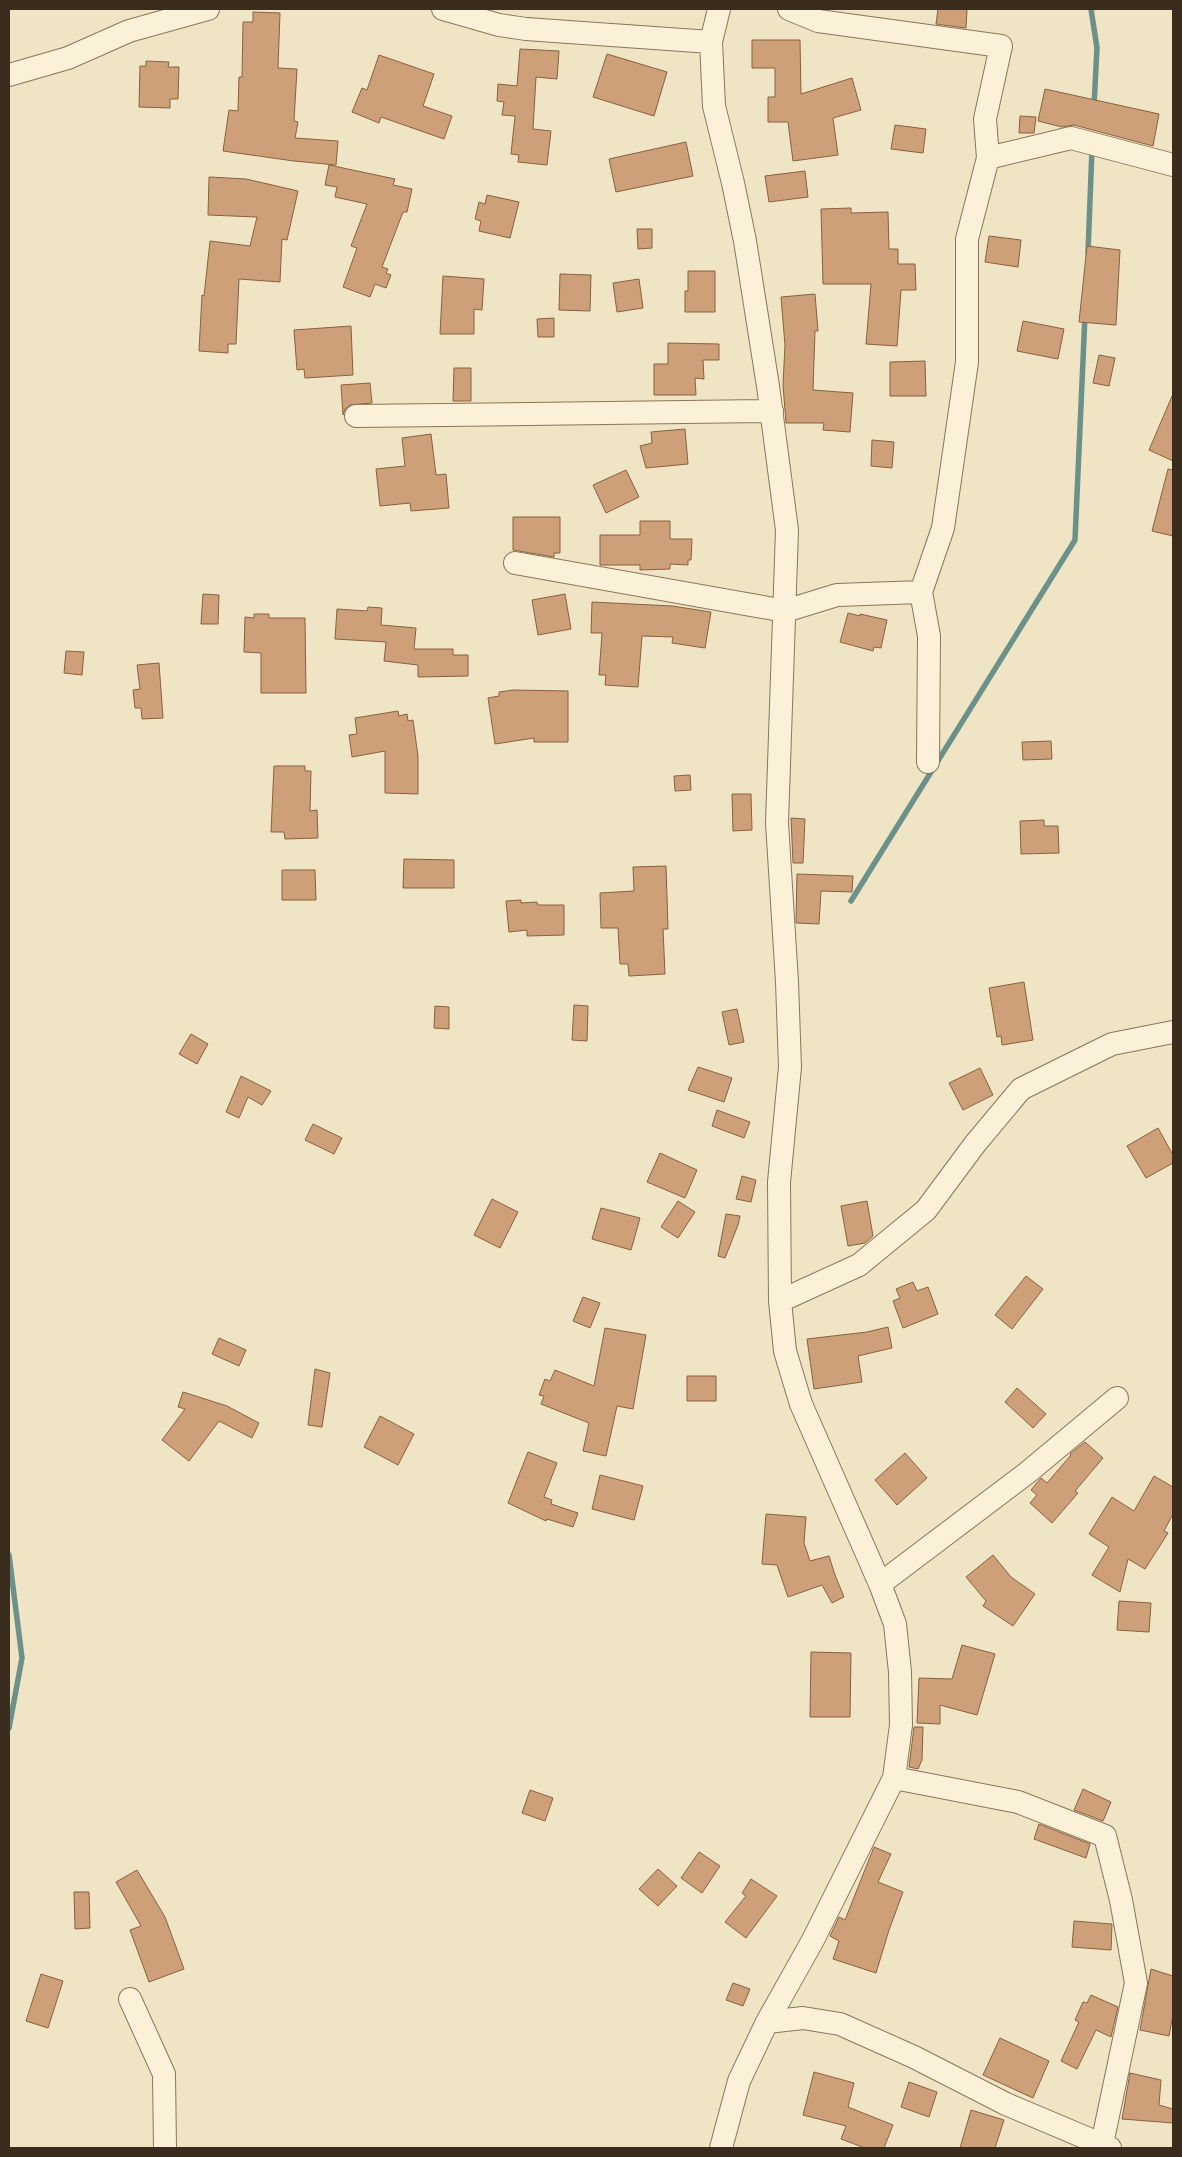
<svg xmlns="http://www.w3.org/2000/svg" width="1182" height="2157" font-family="'Times New Roman',serif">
<rect width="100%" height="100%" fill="#efe4c4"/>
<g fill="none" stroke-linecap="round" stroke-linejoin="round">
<path stroke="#6c9189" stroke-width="5.5" d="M 1091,9 L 1097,48 L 1094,106
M 1088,253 L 1092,148
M 851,901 L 1075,540 L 1085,315
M 9,1555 L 22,1658 L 9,1728"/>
</g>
<path fill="#cea079" stroke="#8a603f" d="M 938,9 L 967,9 L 966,28 L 936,24 Z
M 253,12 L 280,13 L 278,68 L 297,69 L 294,121 L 298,122 L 295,138 L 338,141 L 336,165 L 294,161 L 223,151 L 229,110 L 238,111 L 239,77 L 242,77 L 243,22 L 253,22 Z
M 752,40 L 800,40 L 801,94 L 852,78 L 861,110 L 833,118 L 838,155 L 793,161 L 788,122 L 768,122 L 768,97 L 775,97 L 775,68 L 752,68 Z
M 520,49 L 559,51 L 557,79 L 536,77 L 533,129 L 551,131 L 547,165 L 518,162 L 519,155 L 511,154 L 515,116 L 502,115 L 504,102 L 497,101 L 498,84 L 517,86 Z
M 607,54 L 667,72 L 654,116 L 593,97 Z
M 379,55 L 434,74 L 423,106 L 452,116 L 444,139 L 381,117 L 379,123 L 352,112 L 362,88 L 367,90 Z
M 146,61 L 169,62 L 168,67 L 179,67 L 178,99 L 170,99 L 170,108 L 139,107 L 140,66 L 146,66 Z
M 1045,89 L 1159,114 L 1153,146 L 1074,125 L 1062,127 L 1038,121 Z
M 1020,116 L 1036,117 L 1034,133 L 1019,133 Z
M 895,125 L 926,129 L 923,153 L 891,149 Z
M 686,142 L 693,176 L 616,192 L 609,159 Z
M 329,165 L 395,179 L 393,185 L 412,189 L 407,212 L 403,212 L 382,267 L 388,269 L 386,273 L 391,275 L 386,288 L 375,284 L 370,297 L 343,287 L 357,248 L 351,246 L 367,204 L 335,197 L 337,187 L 325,185 Z
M 805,171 L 808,197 L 769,202 L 765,176 Z
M 209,177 L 246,179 L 298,191 L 287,240 L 282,239 L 280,282 L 239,279 L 236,344 L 228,344 L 228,353 L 199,351 L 202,295 L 204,296 L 210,241 L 250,246 L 257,217 L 208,215 Z
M 487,195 L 519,202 L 510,238 L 479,231 L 481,221 L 475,219 L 479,202 L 485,204 Z
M 851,208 L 851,213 L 888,212 L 889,249 L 898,249 L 898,264 L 915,264 L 916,290 L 901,290 L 897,346 L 866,344 L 871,284 L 823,284 L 821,209 Z
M 637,229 L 652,229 L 652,248 L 638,249 Z
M 989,236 L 1021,240 L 1018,267 L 985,262 Z
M 1087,246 L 1120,250 L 1116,325 L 1079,322 Z
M 688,271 L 715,271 L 715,312 L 685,312 L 685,291 L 688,291 Z
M 560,274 L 591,275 L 590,311 L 559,310 Z
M 443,276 L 484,279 L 482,310 L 474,309 L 474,334 L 440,334 Z
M 639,279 L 643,308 L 617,312 L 613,283 Z
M 815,294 L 818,331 L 815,331 L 813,390 L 853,393 L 850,432 L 823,430 L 824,423 L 786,423 L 783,385 L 785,345 L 781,297 Z
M 554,318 L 554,337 L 538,337 L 537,319 Z
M 1023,321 L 1064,329 L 1058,359 L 1017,351 Z
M 351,326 L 353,375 L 305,378 L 304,369 L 297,370 L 294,330 Z
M 668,343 L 719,344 L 719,360 L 703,360 L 704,379 L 695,378 L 696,395 L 654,395 L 654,364 L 668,364 Z
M 1099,355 L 1115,358 L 1109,386 L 1093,383 Z
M 925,361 L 926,396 L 890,396 L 890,362 Z
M 454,368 L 471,368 L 471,401 L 453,401 Z
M 370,383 L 372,403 L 350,405 L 345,409 L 343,415 L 341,385 Z
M 1173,394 L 1173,461 L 1149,450 Z
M 685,429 L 688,464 L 646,468 L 640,446 L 652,443 L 651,432 Z
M 431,434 L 436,475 L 446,474 L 449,508 L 411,511 L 410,503 L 380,506 L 376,469 L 405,466 L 402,438 Z
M 872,440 L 894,442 L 892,468 L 871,466 Z
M 1168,469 L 1173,470 L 1173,536 L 1152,531 Z
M 626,470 L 639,497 L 606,513 L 593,485 Z
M 513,517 L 560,517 L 560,553 L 554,553 L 554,557 L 513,550 Z
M 640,521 L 670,521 L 670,539 L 692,539 L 691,560 L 688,560 L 688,565 L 670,564 L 670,569 L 640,570 L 640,565 L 600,565 L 600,535 L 640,535 Z
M 203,594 L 219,595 L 218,624 L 201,624 Z
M 565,594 L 571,629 L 538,635 L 532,600 Z
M 592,602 L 672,606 L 711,612 L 705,648 L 672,643 L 673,637 L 642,636 L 638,687 L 605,685 L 606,675 L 599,675 L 602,633 L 591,633 Z
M 368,607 L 382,608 L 381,625 L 416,628 L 414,649 L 453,649 L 453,655 L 468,655 L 468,676 L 418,677 L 418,665 L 384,661 L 386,642 L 335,639 L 337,609 L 367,611 Z
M 848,613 L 860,616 L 860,614 L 887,620 L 881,648 L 874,647 L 873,651 L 840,642 Z
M 254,614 L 269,614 L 269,618 L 305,618 L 306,693 L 261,693 L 261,653 L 244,652 L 245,617 L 254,618 Z
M 66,651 L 84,652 L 82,675 L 64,673 Z
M 159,663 L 163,718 L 142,719 L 141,708 L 135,708 L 133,690 L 140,689 L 137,665 Z
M 513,690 L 568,691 L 568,742 L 534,742 L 534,738 L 495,744 L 488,698 L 499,696 L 499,692 Z
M 398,711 L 399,716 L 407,714 L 408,721 L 413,720 L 418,756 L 418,794 L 385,793 L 385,751 L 352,757 L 349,735 L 357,734 L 355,718 Z
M 1051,741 L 1052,759 L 1023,760 L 1022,742 Z
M 274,766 L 305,766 L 305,771 L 311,771 L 310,811 L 317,810 L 318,838 L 285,839 L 284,832 L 271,832 Z
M 690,775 L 691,790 L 675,791 L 674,776 Z
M 732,794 L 751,794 L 752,830 L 733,831 Z
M 791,818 L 805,819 L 803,863 L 793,863 Z
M 1044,820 L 1044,826 L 1058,826 L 1059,853 L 1021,854 L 1020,821 Z
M 404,859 L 454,860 L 454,888 L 403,888 Z
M 666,866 L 668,929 L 663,929 L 665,974 L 629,976 L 628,964 L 620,964 L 618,928 L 601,928 L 600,893 L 634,891 L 633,867 Z
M 282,870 L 315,870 L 316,900 L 282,900 Z
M 797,874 L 853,876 L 852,892 L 821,891 L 819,924 L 796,923 Z
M 521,900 L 521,903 L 537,902 L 538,905 L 564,905 L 564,935 L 527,936 L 527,930 L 509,932 L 506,901 Z
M 1024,982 L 1033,1040 L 1002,1045 L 1001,1036 L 997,1037 L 989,988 Z
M 574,1005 L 588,1006 L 587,1041 L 572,1040 Z
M 435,1006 L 449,1007 L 449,1029 L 434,1028 Z
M 737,1009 L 744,1042 L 729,1045 L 722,1012 Z
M 191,1034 L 208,1044 L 197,1064 L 179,1054 Z
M 698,1067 L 732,1078 L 724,1102 L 688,1090 Z
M 980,1068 L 993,1095 L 963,1110 L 949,1083 Z
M 241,1076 L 271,1091 L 262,1105 L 248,1097 L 239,1118 L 226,1112 Z
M 717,1110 L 750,1122 L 744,1138 L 712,1126 Z
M 313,1124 L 342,1138 L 334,1154 L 305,1140 Z
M 1158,1128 L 1173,1155 L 1173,1163 L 1146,1178 L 1127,1146 Z
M 660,1153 L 697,1170 L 685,1198 L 647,1182 Z
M 742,1176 L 756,1180 L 751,1202 L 736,1199 Z
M 492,1199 L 518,1212 L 500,1248 L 474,1235 Z
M 678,1201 L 695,1212 L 678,1238 L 661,1227 Z
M 867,1201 L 873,1236 L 865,1243 L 848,1246 L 841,1206 Z
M 601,1208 L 640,1218 L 631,1250 L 592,1239 Z
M 726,1214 L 740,1216 L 738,1225 L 725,1258 L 718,1256 Z
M 1026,1276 L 1043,1289 L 1012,1329 L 995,1315 Z
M 913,1282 L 917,1291 L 928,1287 L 938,1314 L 903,1328 L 893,1301 L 900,1298 L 896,1289 Z
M 583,1297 L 600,1303 L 590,1328 L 573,1321 Z
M 888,1327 L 892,1348 L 858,1356 L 862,1382 L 814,1389 L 807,1339 L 867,1332 Z
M 605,1328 L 646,1335 L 633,1409 L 617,1406 L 606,1456 L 583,1451 L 589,1423 L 541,1404 L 544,1396 L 539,1395 L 545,1379 L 550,1381 L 555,1370 L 594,1386 Z
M 219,1338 L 246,1350 L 239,1366 L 212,1354 Z
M 315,1369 L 330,1373 L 322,1427 L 308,1425 Z
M 687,1376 L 716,1376 L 716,1401 L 687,1401 Z
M 1017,1388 L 1046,1414 L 1033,1428 L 1005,1402 Z
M 183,1392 L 227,1406 L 259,1423 L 252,1438 L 219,1421 L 189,1461 L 162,1440 L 185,1409 L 178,1407 Z
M 380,1416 L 414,1434 L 398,1465 L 364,1447 Z
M 1085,1442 L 1103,1458 L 1075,1491 L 1078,1493 L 1052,1523 L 1030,1503 L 1037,1495 L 1031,1490 L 1041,1478 L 1047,1483 L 1071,1455 L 1070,1454 Z
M 528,1452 L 557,1463 L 544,1497 L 552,1500 L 551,1504 L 578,1513 L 573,1527 L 547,1519 L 546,1521 L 508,1503 Z
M 905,1453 L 927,1478 L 897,1505 L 875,1480 Z
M 600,1475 L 643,1486 L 634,1520 L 592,1509 Z
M 1154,1476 L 1173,1487 L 1173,1514 L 1164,1531 L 1168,1533 L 1145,1569 L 1128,1559 L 1120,1592 L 1092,1575 L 1109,1547 L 1089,1534 L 1112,1497 L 1134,1511 Z
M 766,1514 L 806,1517 L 804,1543 L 810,1561 L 829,1556 L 835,1575 L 844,1597 L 832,1603 L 822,1585 L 788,1597 L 777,1565 L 762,1564 Z
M 993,1555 L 1011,1577 L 1035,1594 L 1013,1626 L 983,1606 L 986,1601 L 966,1577 Z
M 1119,1601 L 1151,1603 L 1149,1632 L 1117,1630 Z
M 962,1645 L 995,1654 L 977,1715 L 940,1705 L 940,1724 L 917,1723 L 919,1678 L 952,1679 Z
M 811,1652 L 851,1653 L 850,1717 L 810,1717 Z
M 914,1727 L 923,1727 L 922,1760 L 918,1769 L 909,1767 Z
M 1083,1789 L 1111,1802 L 1103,1821 L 1074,1810 Z
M 530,1790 L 553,1798 L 545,1821 L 522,1813 Z
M 1039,1824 L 1090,1844 L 1086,1858 L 1034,1839 Z
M 874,1847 L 891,1854 L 878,1882 L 903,1892 L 889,1930 L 876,1973 L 833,1959 L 839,1941 L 830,1936 L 839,1917 L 845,1920 Z
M 699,1852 L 720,1866 L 702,1893 L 681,1878 Z
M 658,1869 L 677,1886 L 658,1906 L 639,1889 Z
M 137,1870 L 165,1917 L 184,1969 L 149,1982 L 130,1930 L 141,1926 L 116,1882 Z
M 751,1879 L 777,1896 L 746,1938 L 725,1922 L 746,1896 L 742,1893 Z
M 74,1892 L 89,1892 L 90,1928 L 75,1929 Z
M 1074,1921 L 1112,1924 L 1111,1950 L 1072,1947 Z
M 1151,1969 L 1173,1976 L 1173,2015 L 1169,2036 L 1140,2030 Z
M 41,1974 L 63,1981 L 48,2028 L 26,2021 Z
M 733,1983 L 750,1989 L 743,2006 L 726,2000 Z
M 1091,1995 L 1118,2007 L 1111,2037 L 1096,2030 L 1077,2069 L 1061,2061 L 1079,2022 L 1075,2020 L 1083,2002 L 1087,2003 Z
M 1000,2038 L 1049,2061 L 1033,2098 L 983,2075 Z
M 814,2072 L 854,2083 L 848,2107 L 893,2125 L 884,2148 L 865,2148 L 841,2139 L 846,2126 L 803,2115 Z
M 1130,2073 L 1161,2080 L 1159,2105 L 1173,2109 L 1173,2123 L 1122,2119 Z
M 909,2082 L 937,2092 L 929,2117 L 901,2107 Z
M 971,2110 L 1004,2120 L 995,2148 L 960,2148 Z"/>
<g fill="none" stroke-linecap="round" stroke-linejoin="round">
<defs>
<path id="minor" d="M 443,9 L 499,25 L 526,29 L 711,42
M 719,9 L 711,42 L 714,106 L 733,183 L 745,241 L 768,386 L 787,530 L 777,823 L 787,982 L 790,1067 L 779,1182 L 780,1301 L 785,1351 L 801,1404 L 880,1584 L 895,1624 L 900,1672 L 901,1725 L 894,1778 L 813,1940 L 767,2022 L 739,2081 L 721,2148
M 789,9 L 818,21 L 1001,46 L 985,119 L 988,158
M 9,75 L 68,58 L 129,31 L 208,9
M 356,416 L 772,411
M 515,563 L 785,611 L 837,595 L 921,592 L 929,636 L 928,762
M 921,592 L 943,528 L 967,362 L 967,239 L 988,158 L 1071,138 L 1173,165
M 780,1301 L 859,1265 L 926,1210 L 975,1144 L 1021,1089 L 1112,1044 L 1173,1032
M 880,1584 L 1027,1473 L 1117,1398
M 894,1778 L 1018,1802 L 1105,1836 L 1121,1900 L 1136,1983 L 1102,2144
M 130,1999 L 164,2074 L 165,2148
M 767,2022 L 803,2018 L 840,2024 L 914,2057 L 1006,2104 L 1110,2148"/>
</defs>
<use href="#minor" stroke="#8a765a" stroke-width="24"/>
<use href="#minor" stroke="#faf1d8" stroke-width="22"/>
</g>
<rect width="1182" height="2157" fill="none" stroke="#3a2d1e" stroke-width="20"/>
</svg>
